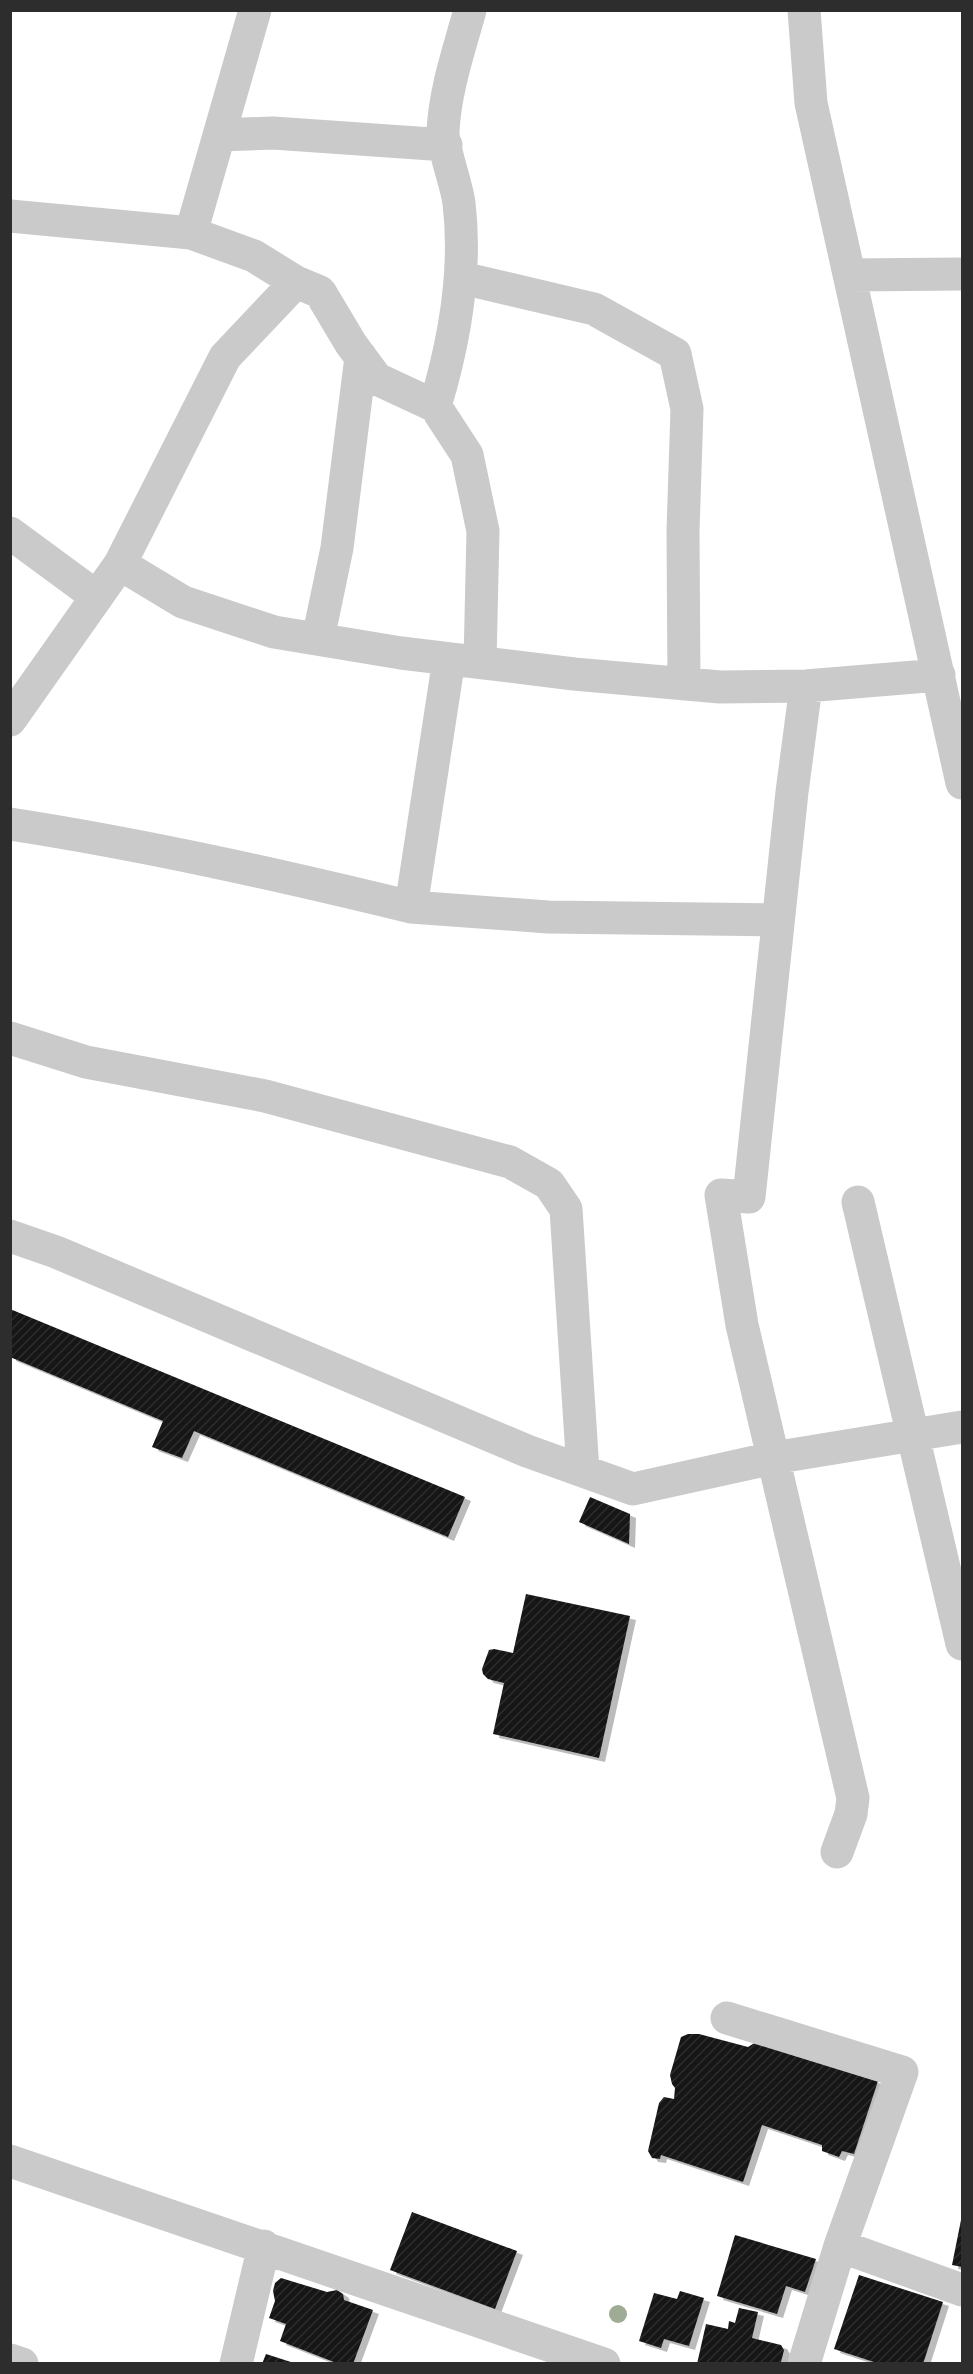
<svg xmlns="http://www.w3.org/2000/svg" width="973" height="2374" font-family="'DejaVu Sans',sans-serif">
<defs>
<pattern id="building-hatch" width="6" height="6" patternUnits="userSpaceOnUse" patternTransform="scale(1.5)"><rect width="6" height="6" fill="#141414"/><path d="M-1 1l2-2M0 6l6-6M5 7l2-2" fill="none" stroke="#2e2e2e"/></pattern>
<filter id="shadow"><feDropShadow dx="6" dy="4" stdDeviation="0" flood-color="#0004"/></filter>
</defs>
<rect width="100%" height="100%" fill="#fff"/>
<path fill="url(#building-hatch)" filter="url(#shadow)" d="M 10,1309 L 465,1497 L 448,1537 L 194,1431 L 182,1458 L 152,1447 L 163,1421 L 10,1357 Z
M 590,1497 L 630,1514 L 629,1544 L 579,1522 Z
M 526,1594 L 630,1616 L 599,1758 L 493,1734 L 504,1683 L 488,1679 L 483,1674 L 482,1669 L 489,1650 L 494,1649 L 513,1653 Z
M 688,2034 L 699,2034 L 748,2047 L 756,2042 L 878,2081 L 854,2154 L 842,2151 L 839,2157 L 822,2151 L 822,2145 L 762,2125 L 743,2182 L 661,2155 L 660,2159 L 652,2158 L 648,2151 L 659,2103 L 664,2097 L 674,2099 L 675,2088 L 672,2084 L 670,2075 L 681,2037 Z
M 412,2212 L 517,2251 L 495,2309 L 390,2270 Z
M 961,2220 L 962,2220 L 962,2267 L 952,2265 Z
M 735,2235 L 816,2259 L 805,2292 L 786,2286 L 777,2314 L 717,2296 Z
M 859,2275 L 943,2302 L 923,2364 L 880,2364 L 834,2349 Z
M 281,2278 L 327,2292 L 337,2290 L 343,2294 L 344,2300 L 373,2310 L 353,2364 L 339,2364 L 280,2341 L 286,2324 L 269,2318 L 275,2301 L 273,2291 L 275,2283 Z
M 680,2291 L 704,2298 L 689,2346 L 664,2339 L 661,2348 L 639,2341 L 654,2293 L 677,2299 Z
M 739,2308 L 758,2312 L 752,2338 L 781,2345 L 784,2350 L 781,2362 L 697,2364 L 706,2324 L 728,2329 L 729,2321 L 735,2323 Z
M 266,2354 L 294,2363 L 294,2364 L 262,2364 Z"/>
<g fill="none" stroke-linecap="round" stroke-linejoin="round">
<path stroke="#cacaca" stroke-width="33" d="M 804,10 L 811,103 L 962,783
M 219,135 L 273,133 L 446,145
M 10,216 L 191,233 L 254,256 L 296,282 L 320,292 L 351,344 L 377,379 L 435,406 L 467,455 L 483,531 L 480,662
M 191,233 L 255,10
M 849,275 L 962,274
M 462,278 L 594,309 L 675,354 L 687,409 L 683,531 L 684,684
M 435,406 C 455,340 467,271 459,203 C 456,181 443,151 443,131 C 445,90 459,50 470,10
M 10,533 L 97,597
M 120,564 L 183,602 L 274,632 L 401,653 L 574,674 L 720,687 L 806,686 L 939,675
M 318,639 L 337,548 L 361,357
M 806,686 L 792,792 L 749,1197 L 721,1195 L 742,1325 L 853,1798 L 851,1814 L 837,1852
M 10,720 L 120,564 L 225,357 L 296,282
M 10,824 C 146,845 279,875 411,907 L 449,659
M 411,907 L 548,917 L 778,920
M 10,1038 L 86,1062 L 265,1096 L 510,1162 L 549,1184 L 566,1209 L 583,1471
M 858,1202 L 962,1644
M 10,1236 L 56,1252 L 527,1451 L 633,1489 L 773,1458 L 962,1427
M 727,2018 L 902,2072 L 840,2246 L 804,2364
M 10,2161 L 604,2364
M 840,2246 L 962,2290
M 10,2360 L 22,2364
M 236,2364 L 264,2246"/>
</g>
<circle fill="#9eab95" cx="618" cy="2314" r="9"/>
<rect width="973" height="2374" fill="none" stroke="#2d2d2d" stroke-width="24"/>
</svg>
